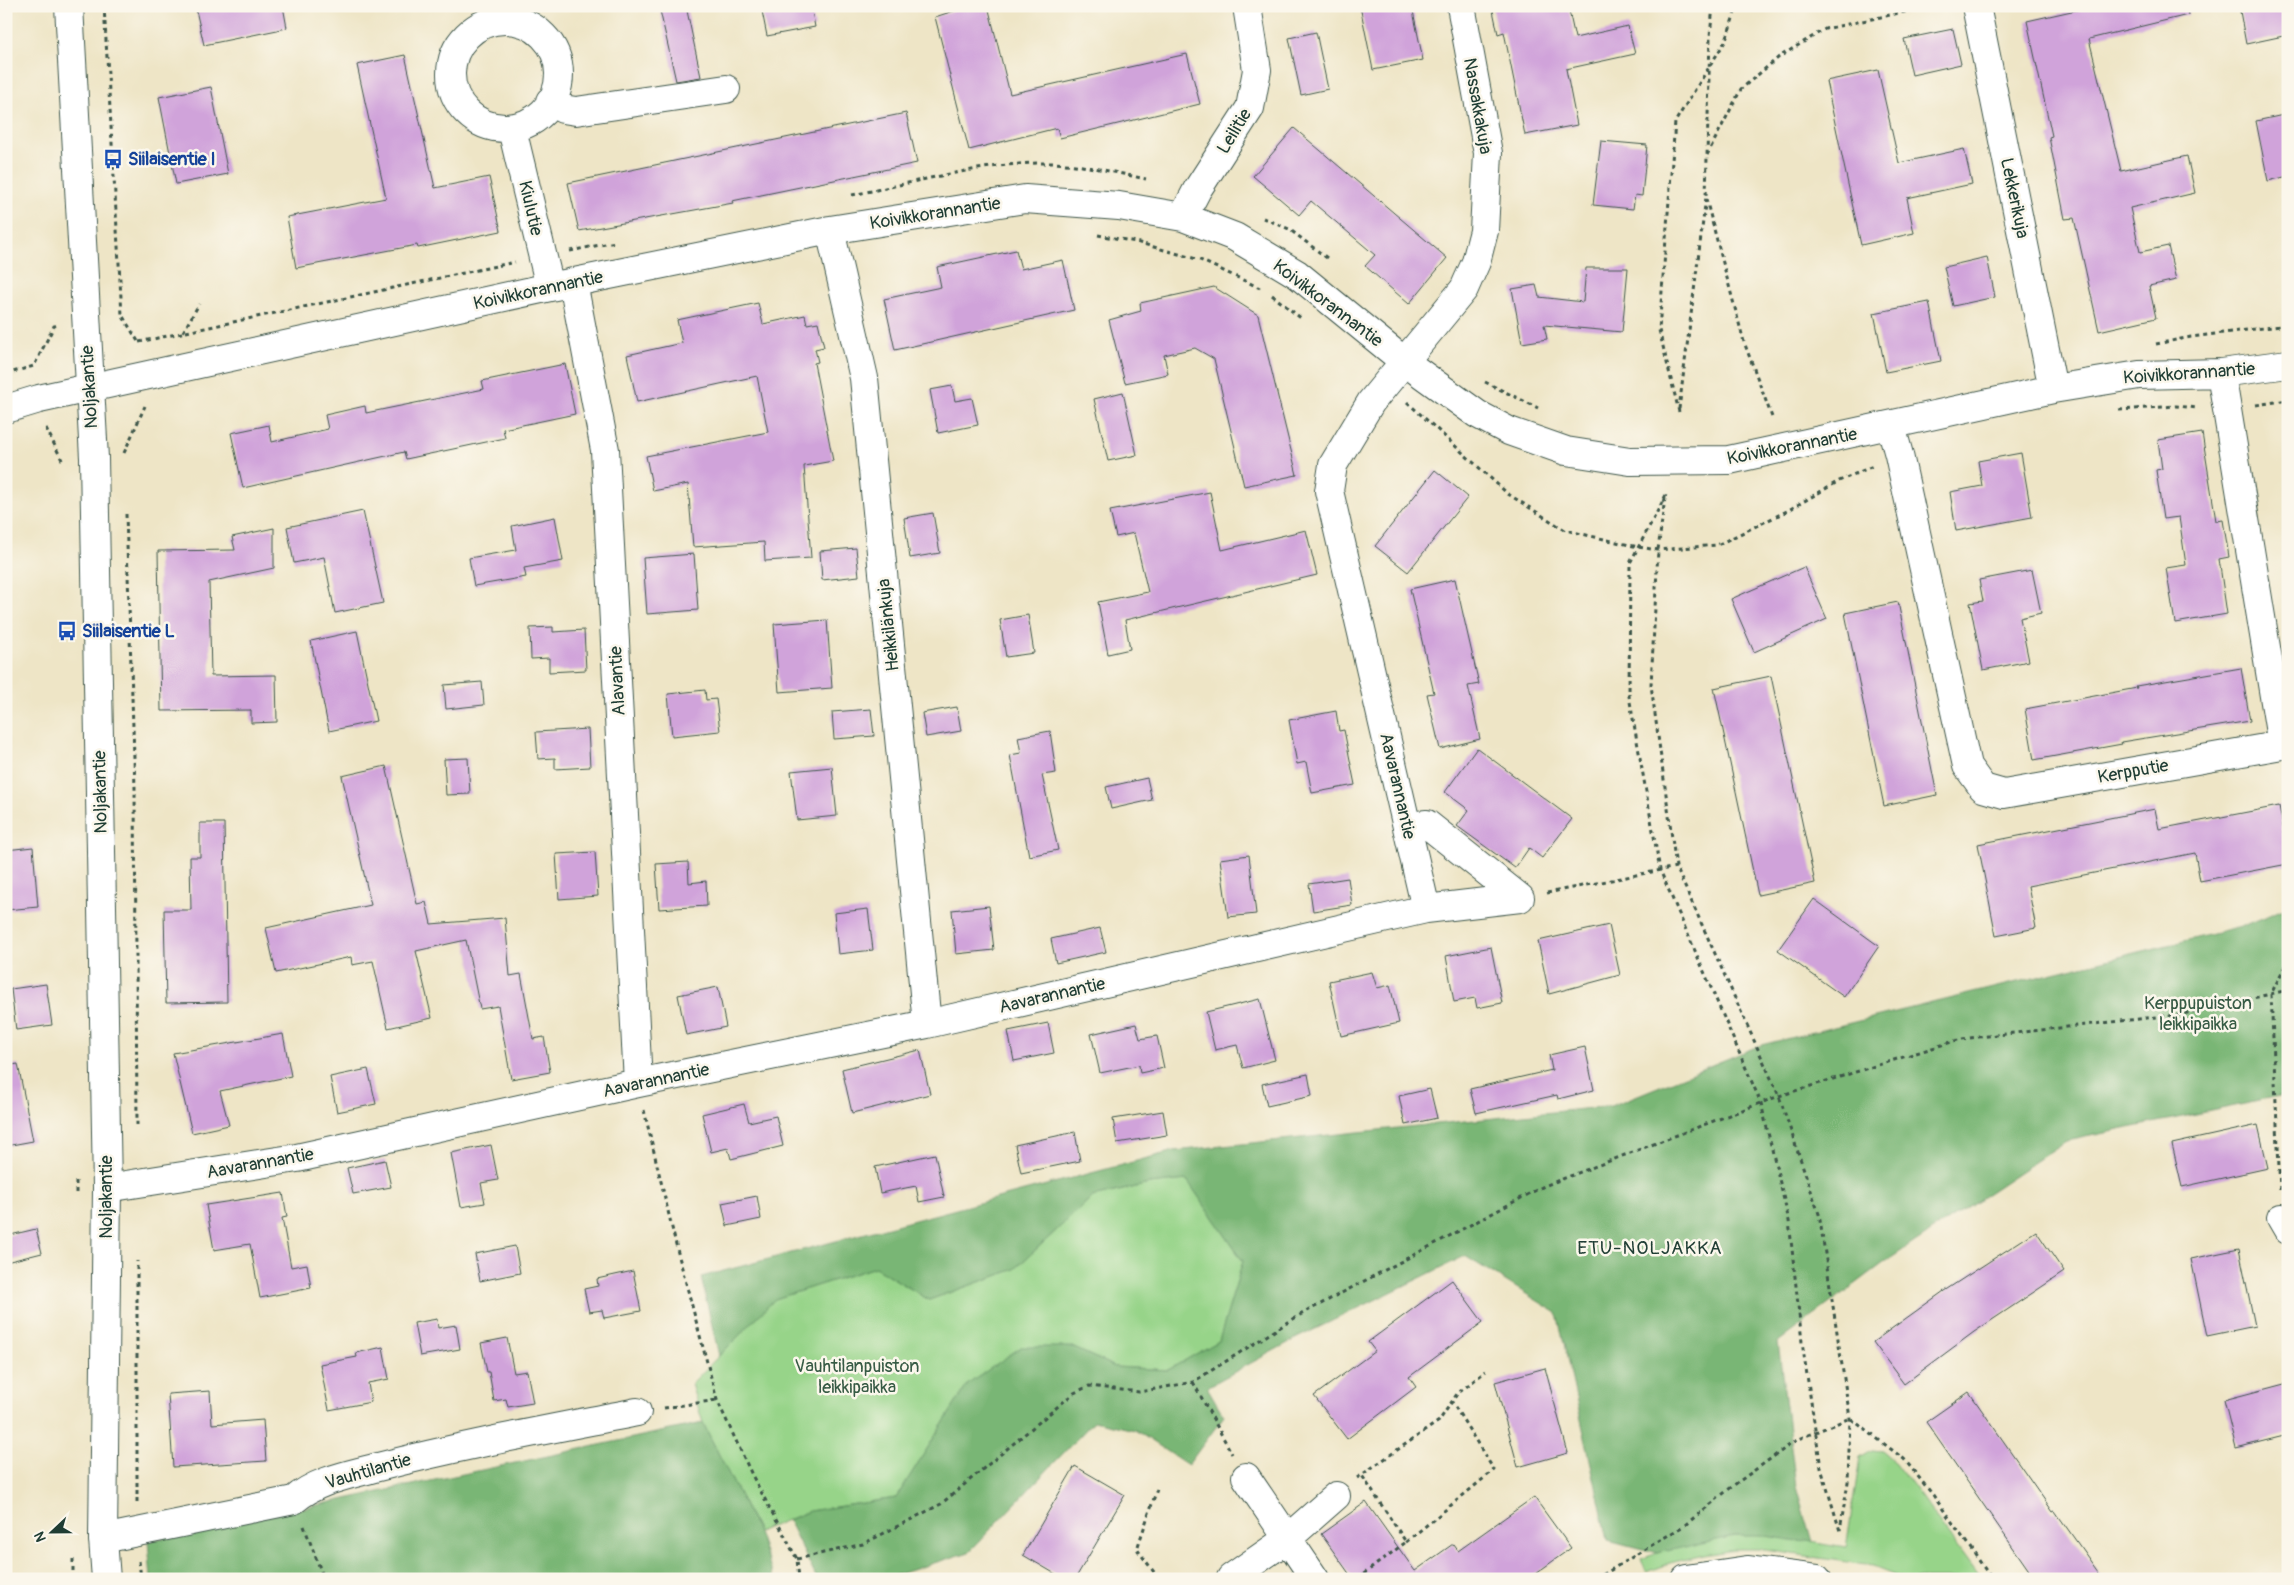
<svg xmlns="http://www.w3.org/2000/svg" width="2294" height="1585" font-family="Pangolin,sans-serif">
<rect width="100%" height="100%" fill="#fbf7ec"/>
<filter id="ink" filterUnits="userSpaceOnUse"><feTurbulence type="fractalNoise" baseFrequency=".02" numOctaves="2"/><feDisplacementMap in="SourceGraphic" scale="10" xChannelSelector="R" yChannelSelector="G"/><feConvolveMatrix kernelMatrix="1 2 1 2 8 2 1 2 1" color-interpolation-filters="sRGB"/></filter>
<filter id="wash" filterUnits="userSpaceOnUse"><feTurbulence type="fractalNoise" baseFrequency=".0096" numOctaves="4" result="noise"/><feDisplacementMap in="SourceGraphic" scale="20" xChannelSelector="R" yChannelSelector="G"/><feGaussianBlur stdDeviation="1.12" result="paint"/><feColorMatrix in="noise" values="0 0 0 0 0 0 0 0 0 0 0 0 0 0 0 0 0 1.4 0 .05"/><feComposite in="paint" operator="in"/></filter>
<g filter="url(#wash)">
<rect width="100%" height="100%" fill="#eee5c6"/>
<path fill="#97d489" stroke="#5b885e" d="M 1187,1180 L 1243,1261 L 1219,1341 L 1168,1370 L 1115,1367 L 1072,1347 L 968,1384 L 896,1498 L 809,1511 L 758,1532 L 703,1423 L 691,1384 L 775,1299 L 875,1267 L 929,1300 L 1015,1269 L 1092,1197 L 1149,1184 Z
M 1872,1450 L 1882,1451 L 1896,1463 L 1981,1579 L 1906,1579 L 1873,1566 L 1766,1550 L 1735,1550 L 1704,1555 L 1670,1563 L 1646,1572 L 1641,1559 C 1678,1545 1726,1533 1766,1536 C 1792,1538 1819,1544 1846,1548 L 1860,1457 Z"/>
<path fill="#79b675" stroke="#4c7a54" d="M 2288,907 L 2288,1095 L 2066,1141 L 1885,1262 L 1778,1342 L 1796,1487 L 1812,1543 L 1765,1536 L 1734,1536 L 1658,1553 L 1608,1540 L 1557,1313 L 1465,1256 L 1297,1338 L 1207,1387 L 1224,1416 L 1188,1465 L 1135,1430 L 1094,1421 L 969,1552 L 883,1579 L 817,1579 L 788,1520 L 809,1511 L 896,1498 L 968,1384 L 1021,1347 L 1072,1347 L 1115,1367 L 1168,1370 L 1219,1341 L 1243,1261 L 1187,1180 L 1149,1184 L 1092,1197 L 1015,1269 L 929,1300 L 875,1267 L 775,1299 L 719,1356 L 701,1277 L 1174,1151 L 1611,1106 L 1761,1045 L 2241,927 Z
M 703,1423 L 758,1532 L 774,1579 L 151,1579 L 148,1541 Z"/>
<g id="blocks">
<path fill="#d0a3da" d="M 195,6 L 283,6 L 287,28 L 204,45 Z
M 659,6 L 686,6 L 701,77 L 676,81 Z
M 761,6 L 811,6 L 815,27 L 767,36 Z
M 969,6 L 988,6 L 1010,94 L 1187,54 L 1200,104 L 1060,138 L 1057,128 L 969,150 L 935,17 Z
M 1360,6 L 1412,6 L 1423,60 L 1373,70 Z
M 1492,6 L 1568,6 L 1575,38 L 1628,26 L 1635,54 L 1566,69 L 1577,125 L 1525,135 L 1504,32 L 1498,34 Z
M 2094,6 L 2187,6 L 2188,15 L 2089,39 L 2121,171 L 2187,156 L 2195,193 L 2130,208 L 2140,252 L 2168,246 L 2176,280 L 2149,286 L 2156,318 L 2099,331 L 2074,218 L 2065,219 L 2049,137 L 2052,136 L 2027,21 Z
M 2239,6 L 2288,6 L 2288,35 L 2246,44 Z
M 1953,29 L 1961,64 L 1912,75 L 1904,39 Z
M 1316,32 L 1328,89 L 1301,95 L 1289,38 Z
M 405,55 L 435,188 L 489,177 L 501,231 L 418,248 L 417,245 L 296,268 L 287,217 L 386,198 L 357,65 Z
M 1878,70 L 1899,163 L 1964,149 L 1972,184 L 1907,198 L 1914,233 L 1861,245 L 1826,81 Z
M 211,87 L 228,174 L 176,184 L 159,97 Z
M 906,113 L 917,163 L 732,201 L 733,203 L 579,231 L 568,183 Z
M 2288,114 L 2288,176 L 2268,181 L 2256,121 Z
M 1294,128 L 1447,258 L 1409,304 L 1365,266 L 1375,255 L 1311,201 L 1299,215 L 1253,176 Z
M 1601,141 L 1647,145 L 1642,196 L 1635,195 L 1633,209 L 1593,205 Z
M 1016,250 L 1021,269 L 1063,260 L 1074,310 L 895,350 L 884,299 L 941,287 L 937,267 Z
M 1987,257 L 1995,297 L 1953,306 L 1944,267 Z
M 1586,268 L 1628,268 L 1622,332 L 1544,325 L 1547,339 L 1522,343 L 1512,289 L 1536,285 L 1539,297 L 1583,302 Z
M 1214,287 L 1258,315 L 1297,475 L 1244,486 L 1214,359 L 1195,348 L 1164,355 L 1168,374 L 1125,383 L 1109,320 L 1141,311 L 1140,303 Z
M 1929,302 L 1941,361 L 1886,372 L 1874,313 Z
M 758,303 L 763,324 L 805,315 L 807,324 L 818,322 L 824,347 L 815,349 L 818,362 L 814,363 L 833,461 L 804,466 L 811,558 L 765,561 L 764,542 L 693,547 L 688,484 L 653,491 L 646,456 L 768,432 L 757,376 L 637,402 L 627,355 L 682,343 L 677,320 Z
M 565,364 L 575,414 L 503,429 L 505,438 L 406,459 L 404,452 L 243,488 L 231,433 L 269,425 L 272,442 L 328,429 L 325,415 L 365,406 L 366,413 L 484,389 L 482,381 Z
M 952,386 L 955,401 L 972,398 L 978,425 L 938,433 L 930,390 Z
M 1123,392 L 1137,455 L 1108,461 L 1094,399 Z
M 2202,433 L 2216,521 L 2223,520 L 2229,557 L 2219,559 L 2227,614 L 2175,623 L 2166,568 L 2186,565 L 2179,517 L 2163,519 L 2156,470 L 2162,469 L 2158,440 Z
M 2021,453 L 2032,517 L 1956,531 L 1950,492 L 1982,486 L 1978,461 Z
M 1435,470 L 1468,497 L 1408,572 L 1375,546 Z
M 1210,492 L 1222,550 L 1306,530 L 1317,575 L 1125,620 L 1130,649 L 1108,654 L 1098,602 L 1148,592 L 1134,533 L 1116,537 L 1110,511 Z
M 363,511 L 383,603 L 335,613 L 324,557 L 294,563 L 287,527 Z
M 933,513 L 940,553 L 910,558 L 904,518 Z
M 555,517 L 563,561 L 524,568 L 526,577 L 474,586 L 469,558 L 516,550 L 512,526 Z
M 274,528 L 274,568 L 209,582 L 211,676 L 276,675 L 277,722 L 251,723 L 251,710 L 161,711 L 158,551 L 235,550 L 232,537 Z
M 856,548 L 859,576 L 822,580 L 820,551 Z
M 694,554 L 698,610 L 647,614 L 643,558 Z
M 1804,567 L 1827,619 L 1754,652 L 1731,599 Z
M 2032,570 L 2041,613 L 2020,618 L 2029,661 L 1983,670 L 1970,603 L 1983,601 L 1979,580 Z
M 1455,579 L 1479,684 L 1468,686 L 1480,739 L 1440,749 L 1427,694 L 1434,693 L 1410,589 Z
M 1898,602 L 1937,795 L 1884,806 L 1845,613 Z
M 1028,615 L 1034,653 L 1006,657 L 1000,620 Z
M 827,620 L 832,688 L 779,692 L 774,624 Z
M 553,627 L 553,632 L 584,630 L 586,670 L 549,672 L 549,658 L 531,659 L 530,628 Z
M 357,631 L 376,721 L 329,731 L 311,641 Z
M 2241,668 L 2250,721 L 2121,742 L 2122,744 L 2034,760 L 2025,709 L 2137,688 L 2136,686 Z
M 1771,676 L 1815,883 L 1758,895 L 1714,688 Z
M 482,682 L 484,705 L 446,709 L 444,685 Z
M 705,690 L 706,700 L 716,699 L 720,731 L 672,736 L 668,694 Z
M 957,707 L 961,731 L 926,737 L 922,713 Z
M 871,709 L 874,736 L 834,739 L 832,712 Z
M 1336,711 L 1339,731 L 1344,730 L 1355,785 L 1312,793 L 1306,762 L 1297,764 L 1289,720 Z
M 588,729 L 590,767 L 555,769 L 555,758 L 538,759 L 536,732 Z
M 1050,731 L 1056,773 L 1042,775 L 1058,850 L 1029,856 L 1010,755 L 1021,753 L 1018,737 Z
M 1477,748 L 1572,819 L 1542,858 L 1529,848 L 1515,868 L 1457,826 L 1469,810 L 1445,792 Z
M 468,758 L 470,794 L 446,795 L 444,759 Z
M 386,766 L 417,904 L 426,902 L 431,924 L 505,918 L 510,976 L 521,974 L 533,1039 L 544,1037 L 550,1072 L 511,1079 L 498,1006 L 480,1009 L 466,940 L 416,951 L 432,1018 L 388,1028 L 373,961 L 352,965 L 351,957 L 276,973 L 266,928 L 371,905 L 342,776 Z
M 832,767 L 837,816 L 797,820 L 791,771 Z
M 1147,778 L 1152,800 L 1111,809 L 1106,787 Z
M 2279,806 L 2288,852 L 2288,864 L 2200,881 L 2195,853 L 2028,886 L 2036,928 L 1996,936 L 1978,844 L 2155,809 L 2159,829 Z
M 200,823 L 224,823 L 227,1002 L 166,1003 L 164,910 L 191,910 L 190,857 L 200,857 Z
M 33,847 L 38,907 L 6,910 L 6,850 Z
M 595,852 L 598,896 L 559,899 L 556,854 Z
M 1249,855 L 1256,914 L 1228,917 L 1220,859 Z
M 688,862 L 689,883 L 706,881 L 707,906 L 659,909 L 656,864 Z
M 1348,878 L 1352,905 L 1313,911 L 1309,884 Z
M 1814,899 L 1879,946 L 1844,997 L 1778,950 Z
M 989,906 L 994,950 L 956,954 L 952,910 Z
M 868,909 L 873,950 L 838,954 L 834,913 Z
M 1609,925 L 1620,975 L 1549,994 L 1538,941 Z
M 1100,928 L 1106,952 L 1056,963 L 1051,939 Z
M 1491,947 L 1502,1003 L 1477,1008 L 1475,998 L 1454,1002 L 1446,956 Z
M 1372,972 L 1377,988 L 1390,985 L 1399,1023 L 1341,1036 L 1329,981 Z
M 46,984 L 52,1025 L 16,1030 L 11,989 Z
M 718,987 L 726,1027 L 686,1035 L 678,995 Z
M 1260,999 L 1275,1060 L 1243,1068 L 1237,1045 L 1215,1050 L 1206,1012 Z
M 1048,1023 L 1054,1053 L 1014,1061 L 1008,1031 Z
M 1136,1024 L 1140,1039 L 1157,1036 L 1164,1068 L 1140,1073 L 1139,1065 L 1100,1073 L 1091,1034 Z
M 283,1034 L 291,1076 L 220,1091 L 229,1125 L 192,1133 L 173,1053 Z
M 1585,1047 L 1594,1090 L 1558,1099 L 1557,1095 L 1476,1113 L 1470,1089 L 1552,1070 L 1549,1055 Z
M 920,1050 L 930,1094 L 852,1113 L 842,1069 Z
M 18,1064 L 33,1141 L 6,1146 L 6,1066 Z
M 368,1069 L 376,1104 L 337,1112 L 330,1077 Z
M 1308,1074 L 1312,1096 L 1267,1106 L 1262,1084 Z
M 1430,1089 L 1437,1118 L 1405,1125 L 1399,1096 Z
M 744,1104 L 749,1122 L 776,1116 L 783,1146 L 731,1159 L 728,1148 L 711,1152 L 702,1114 Z
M 1163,1111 L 1167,1135 L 1117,1143 L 1113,1119 Z
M 2258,1125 L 2268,1168 L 2182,1187 L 2172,1144 Z
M 1075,1132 L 1080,1161 L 1021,1173 L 1015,1145 Z
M 491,1145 L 498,1180 L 481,1183 L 485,1203 L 461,1207 L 451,1153 Z
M 935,1154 L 944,1197 L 919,1202 L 916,1186 L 880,1193 L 875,1167 Z
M 385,1160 L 391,1187 L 353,1194 L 347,1168 Z
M 283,1193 L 287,1217 L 282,1218 L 291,1267 L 307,1264 L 311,1288 L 260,1298 L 250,1244 L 214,1250 L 206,1205 Z
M 757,1196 L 761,1219 L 727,1226 L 722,1203 Z
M 36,1229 L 42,1253 L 6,1262 L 6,1236 Z
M 2036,1231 L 2064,1272 L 1974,1332 L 1904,1384 L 1873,1342 L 1944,1291 Z
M 515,1246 L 520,1273 L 480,1281 L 475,1254 Z
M 2239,1249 L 2255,1326 L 2207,1336 L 2191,1259 Z
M 633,1271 L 641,1311 L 604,1318 L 602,1310 L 589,1312 L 584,1289 L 598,1286 L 597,1279 Z
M 1452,1280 L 1483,1322 L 1409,1377 L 1416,1387 L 1347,1439 L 1314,1396 L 1375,1351 L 1368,1342 Z
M 437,1319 L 438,1328 L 456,1325 L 460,1349 L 420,1356 L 414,1323 Z
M 507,1338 L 514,1373 L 527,1371 L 533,1403 L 508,1407 L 506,1399 L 494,1401 L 489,1372 L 487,1372 L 481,1343 Z
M 383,1347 L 389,1379 L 368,1383 L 371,1402 L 329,1410 L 320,1364 L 357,1357 L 356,1353 Z
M 1545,1368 L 1568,1453 L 1518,1467 L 1495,1382 Z
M 2288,1383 L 2288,1435 L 2236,1448 L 2224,1400 Z
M 210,1391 L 212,1424 L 263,1420 L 266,1461 L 173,1467 L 168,1394 Z
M 1969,1392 L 2053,1512 L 2055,1511 L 2103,1579 L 2035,1579 L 1926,1422 Z
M 1075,1466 L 1125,1495 L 1075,1579 L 1064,1579 L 1023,1555 Z
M 1534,1497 L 1571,1548 L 1528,1579 L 1353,1579 L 1321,1534 L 1366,1502 L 1415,1571 L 1453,1544 L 1458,1551 Z"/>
</g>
</g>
<g filter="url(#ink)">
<use href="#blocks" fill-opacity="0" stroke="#3e564a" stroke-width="1"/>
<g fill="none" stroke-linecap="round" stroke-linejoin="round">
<defs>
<path id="minor" d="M 1976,6 L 2053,389
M451 74a54 54 0 1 1 108 0a54 54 0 1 1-108 0Z
M 550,101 L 563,109 L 576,111 L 726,89
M 512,129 L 550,287
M 1183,217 L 1197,190 L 1250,108 L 1257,70 L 1247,6
M 830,230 L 864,378 L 927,1024
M 573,282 L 605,450 L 638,1083
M 6,409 L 39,399 L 550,287 L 830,230 L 1025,199 L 1119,206 L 1183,217 L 1235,237 L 1297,274 L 1405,362 L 1477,414 L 1509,431 L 1566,451 L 1630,461 L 1729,460 L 2053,389 L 2139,375 L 2221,373 L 2288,364
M 1891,426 L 1899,455 L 1967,766 L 1983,788 L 2004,794 L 2282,745 L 2221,373
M 1408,826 L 1427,824 L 1520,898
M 1426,909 L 1520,898
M 107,1188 L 297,1158 L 638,1083 L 927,1024 L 1426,909 L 1329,491 L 1333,465 L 1371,402 L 1464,289 L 1476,262 L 1484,231 L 1488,153 L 1461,6
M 2281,1218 L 2288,1230
M 1246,1477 L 1315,1579
M 103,1539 L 294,1500 C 317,1480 349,1475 378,1467 C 463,1445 551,1429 637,1412
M 1231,1578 L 1287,1539 L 1336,1496
M 1686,1579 L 1747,1570 L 1817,1579"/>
<path id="major" d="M 69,6 L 94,458 L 107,1188 L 103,1539 L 106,1579"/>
</defs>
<use href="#minor" stroke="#3e564a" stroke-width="30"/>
<use href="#major" stroke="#3e564a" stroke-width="30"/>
<path stroke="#3e564a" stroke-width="3" stroke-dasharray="4 4" stroke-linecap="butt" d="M 104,6 L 122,315 L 139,343
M 1707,155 L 1741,89 L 1779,57 L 1825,29 L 1932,6
M 852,195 C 913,183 978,164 1040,163 C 1076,162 1112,172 1146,179
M 1706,199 L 1744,342 L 1773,420
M 1263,218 L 1289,229 L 1327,258
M 1098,235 L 1136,242 L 1200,260 L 1260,288
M 570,251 L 615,242
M 1272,295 L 1302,319
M 183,332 L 199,304
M 139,342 L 515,262
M 2156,344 L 2191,337 L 2288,325
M 6,374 L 34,366 L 54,326 L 60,325
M 1485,382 L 1538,408
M 1407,402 L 1508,494 L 1565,530 L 1638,547 L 1658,550 L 1717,545 L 1787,511 L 1839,481 L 1873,466
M 2256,405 L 2288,400
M 1679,409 L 1706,197 L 1710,36 L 1713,6
M 2119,410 L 2176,406 L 2198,408
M 1679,412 L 1659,330 L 1675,122 L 1726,40 L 1737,6
M 46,428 L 63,462
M 124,453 L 145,406
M 1666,495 L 1630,563 L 1629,696 L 1660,870 L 1761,1103 L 1789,1221 L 1802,1342 L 1821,1468 L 1840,1531
M 1665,498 L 1658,550 L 1651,685 L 1676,867 L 1779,1096 L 1819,1214 L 1850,1418 L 1848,1482 L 1840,1530
M 126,514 L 135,788 L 137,1125
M 1547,893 L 1676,867
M 644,1110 L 678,1253 L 717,1400 L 752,1475 L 797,1559 L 799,1579
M 76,1181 L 76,1194
M 2280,1190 L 2271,994 L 2288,960
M 1193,1382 L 1232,1454
M 664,1408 L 717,1400
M 1357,1478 L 1439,1421 L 1457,1394 L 1486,1371
M 1157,1489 L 1137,1549 L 1159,1579
M 137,1502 L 137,1261
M 304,1526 L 324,1579
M 1406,1542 L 1494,1470 L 1452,1402
M 797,1559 L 863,1544 L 941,1504 L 1074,1393 L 1089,1386 L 1139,1392 L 1193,1382 L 1298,1316 L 1544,1186 L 1779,1096 L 1961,1039 L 2183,1014 L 2288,990
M 139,1561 L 141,1579
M 73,1579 L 73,1556
M 1357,1579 L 1406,1542 L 1361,1474
M 1596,1579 L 1685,1525 L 1734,1485 L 1798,1439 L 1850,1418 L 1904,1459 L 1933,1495 L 1992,1579"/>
<use href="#minor" stroke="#fff" stroke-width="28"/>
<use href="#major" stroke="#fff" stroke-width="28"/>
</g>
</g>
<defs>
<symbol id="bus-bare" viewBox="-9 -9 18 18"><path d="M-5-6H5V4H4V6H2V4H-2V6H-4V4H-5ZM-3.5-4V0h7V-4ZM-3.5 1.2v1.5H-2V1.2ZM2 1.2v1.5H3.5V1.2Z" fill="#1a4fb4" stroke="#fbf7ec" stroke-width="2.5" paint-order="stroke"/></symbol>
</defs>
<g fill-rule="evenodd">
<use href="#bus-bare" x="99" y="145" width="28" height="28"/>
<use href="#bus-bare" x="53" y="617" width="28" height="28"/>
</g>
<g text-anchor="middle" stroke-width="5" stroke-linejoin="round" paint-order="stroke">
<g font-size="18" fill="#1f3d34" stroke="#fbf7ec">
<text transform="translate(1478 106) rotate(80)" y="6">Nassakkakuja</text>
<text transform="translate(1234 131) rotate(-59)" y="6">Leilitie</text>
<text transform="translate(2015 198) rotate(78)" y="6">Lekkerikuja</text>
<text transform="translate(531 208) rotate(77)" y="6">Kiulutie</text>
<text transform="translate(935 213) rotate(-9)" y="6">Koivikkorannantie</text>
<text transform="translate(538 290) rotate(-12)" y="6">Koivikkorannantie</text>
<text transform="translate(1328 303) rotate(37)" y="6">Koivikkorannantie</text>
<text transform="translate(2189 373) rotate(-4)" y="6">Koivikkorannantie</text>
<text transform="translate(89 387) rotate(-93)" y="6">Noljakantie</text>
<text transform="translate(1792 446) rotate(-11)" y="6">Koivikkorannantie</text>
<text transform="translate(888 625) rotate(-96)" y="6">Heikkilänkuja</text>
<text transform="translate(617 681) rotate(-93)" y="6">Alavantie</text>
<text transform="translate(2133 771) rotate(-10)" y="6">Kerpputie</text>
<text transform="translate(1398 786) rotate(77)" y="6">Aavarannantie</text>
<text transform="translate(100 792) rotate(-91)" y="6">Noljakantie</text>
<text transform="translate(1052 995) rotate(-13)" y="6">Aavarannantie</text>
<text transform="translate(656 1080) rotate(-12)" y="6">Aavarannantie</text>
<text transform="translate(260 1163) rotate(-10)" y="6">Aavarannantie</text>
<text transform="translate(106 1197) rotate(-90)" y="6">Noljakantie</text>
<text transform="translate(368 1471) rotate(-16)" y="6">Vauhtilantie</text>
</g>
<g font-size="18" font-weight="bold" fill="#164399" stroke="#fbf7ec" text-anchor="start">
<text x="128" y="165">Siilaisentie I</text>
<text x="82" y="637">Siilaisentie L</text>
</g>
<g font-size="18" fill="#375b45" stroke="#fbf7ec">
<text x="2198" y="1009">Kerppupuiston<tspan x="2198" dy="21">leikkipaikka</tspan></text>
<text x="857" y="1372">Vauhtilanpuiston<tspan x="857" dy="21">leikkipaikka</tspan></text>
</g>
<g font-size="19" letter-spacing="1" fill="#1f3d34" stroke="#fbf7ec">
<text x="1650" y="1254">ETU-NOLJAKKA</text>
</g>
</g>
<rect width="2294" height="1585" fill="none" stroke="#fbf7ec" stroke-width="25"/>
<g transform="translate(52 1532) rotate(248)" stroke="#fbf7ec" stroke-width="4" paint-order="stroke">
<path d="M0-4L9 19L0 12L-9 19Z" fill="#1f3d34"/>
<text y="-8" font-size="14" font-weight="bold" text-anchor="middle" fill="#1f3d34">N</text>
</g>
</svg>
